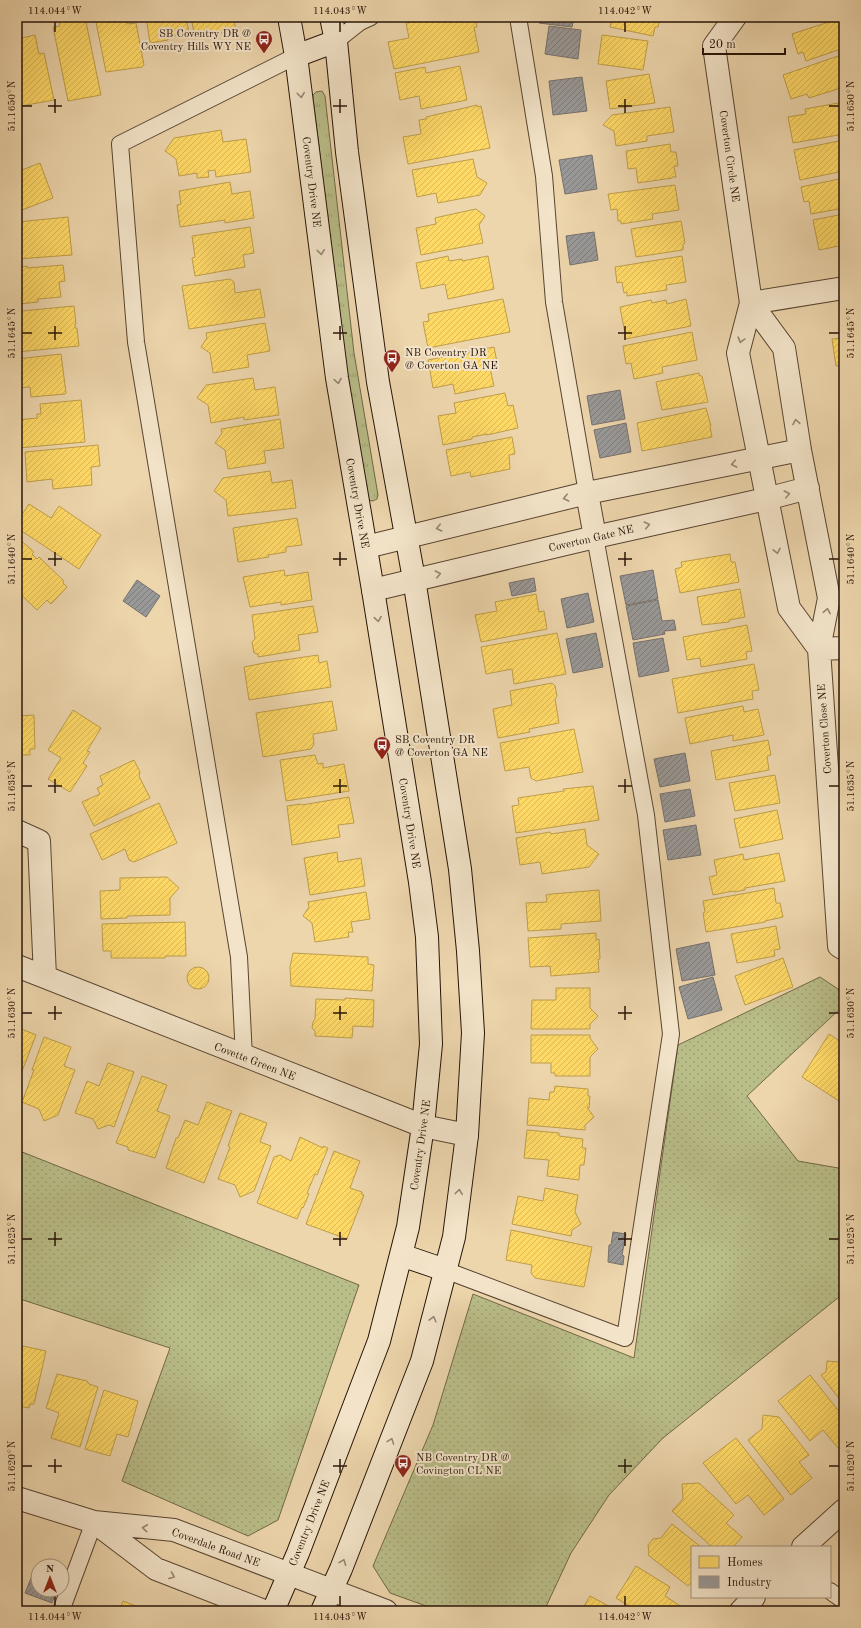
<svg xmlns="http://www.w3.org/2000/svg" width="861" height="1628" font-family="'Old Standard TT',serif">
<defs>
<pattern id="grass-tufts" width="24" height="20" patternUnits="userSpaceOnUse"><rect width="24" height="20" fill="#b9bd88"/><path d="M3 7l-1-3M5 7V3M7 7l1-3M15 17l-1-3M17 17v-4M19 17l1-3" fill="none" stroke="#9fa274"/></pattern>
<pattern id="park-dots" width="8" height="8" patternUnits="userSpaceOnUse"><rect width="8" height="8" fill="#b9bd88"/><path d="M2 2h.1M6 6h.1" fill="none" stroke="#9fa274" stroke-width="1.8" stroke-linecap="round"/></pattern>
<pattern id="homes-hatch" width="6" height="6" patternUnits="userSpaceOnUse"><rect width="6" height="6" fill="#ffd966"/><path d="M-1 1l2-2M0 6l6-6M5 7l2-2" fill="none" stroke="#dbb957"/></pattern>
<pattern id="industry-hatch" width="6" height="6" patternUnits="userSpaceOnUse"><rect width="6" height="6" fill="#999"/><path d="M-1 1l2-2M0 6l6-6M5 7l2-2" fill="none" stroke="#7d7c7b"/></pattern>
</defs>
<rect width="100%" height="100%" fill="#edd5ac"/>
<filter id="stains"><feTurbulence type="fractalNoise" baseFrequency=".005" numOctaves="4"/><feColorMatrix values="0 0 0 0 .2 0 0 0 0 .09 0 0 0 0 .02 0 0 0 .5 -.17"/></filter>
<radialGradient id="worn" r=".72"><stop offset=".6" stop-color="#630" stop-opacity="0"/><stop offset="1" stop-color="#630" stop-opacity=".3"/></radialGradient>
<path fill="url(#grass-tufts)" stroke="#706848" d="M 322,91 L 325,96 L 354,353 L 378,495 L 377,499 L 373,501 L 368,500 L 347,372 L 313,98 L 313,95 L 316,92 Z"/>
<path fill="url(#park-dots)" stroke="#706848" d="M 820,977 L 844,993 L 844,1005 L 747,1096 L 798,1161 L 844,1169 L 844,1293 L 663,1438 L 609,1495 L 571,1553 L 544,1611 L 440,1611 L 390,1593 L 373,1566 L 433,1425 L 473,1294 L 634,1358 L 678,1045 Z
M 17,1150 L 359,1285 L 278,1520 L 248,1536 L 122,1481 L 170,1348 L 17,1298 Z"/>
<path fill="url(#homes-hatch)" stroke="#be9e4a" d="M 63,17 L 85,17 L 101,95 L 68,101 L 53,27 L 60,26 L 58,18 Z
M 95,17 L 125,17 L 127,24 L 136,23 L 144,65 L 142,67 L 106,72 Z
M 146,17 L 186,17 L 189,33 L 168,37 L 168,40 L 150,43 Z
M 191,17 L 233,17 L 236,30 L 195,38 Z
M 438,17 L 475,17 L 477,27 L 474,27 L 479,52 L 394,69 L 388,42 L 409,38 L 406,23 Z
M 612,17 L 660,17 L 658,27 L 655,27 L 653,36 L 610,27 Z
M 844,17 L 844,48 L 806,61 L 803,52 L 798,54 L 792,34 Z
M 35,35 L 39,54 L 44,53 L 54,100 L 21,106 L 17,87 L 17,39 Z
M 602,35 L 648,41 L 643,70 L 598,64 Z
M 838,56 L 844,59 L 844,69 L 841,72 L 844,79 L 844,87 L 809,98 L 807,94 L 791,99 L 783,75 Z
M 460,66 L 467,100 L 421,109 L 419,96 L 400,100 L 395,73 L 425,67 L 426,73 Z
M 649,74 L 655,103 L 610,109 L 606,81 Z
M 844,102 L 844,134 L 793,143 L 788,117 L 806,114 L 805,109 Z
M 477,105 L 477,107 L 481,106 L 490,148 L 408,164 L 403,137 L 421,134 L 419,120 L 426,119 L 426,117 Z
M 670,107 L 674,132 L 647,136 L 647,141 L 616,146 L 614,131 L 603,125 L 612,115 Z
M 221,130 L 223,142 L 246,139 L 251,172 L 216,177 L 215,170 L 208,171 L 209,177 L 197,178 L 197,173 L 179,176 L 176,159 L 165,151 L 174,138 Z
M 844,140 L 844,171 L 800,180 L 794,150 Z
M 670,144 L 671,152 L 676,152 L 678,166 L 674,166 L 676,177 L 672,177 L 672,178 L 638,183 L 636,168 L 628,169 L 626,151 Z
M 473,159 L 477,177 L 487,183 L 480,195 L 438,203 L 436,193 L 417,197 L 412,170 Z
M 40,163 L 53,198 L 17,212 L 17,172 Z
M 844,178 L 844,208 L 811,214 L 809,201 L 804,202 L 801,187 Z
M 230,182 L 232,194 L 250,191 L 254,218 L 225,223 L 225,220 L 180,227 L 177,205 L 181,204 L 179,191 Z
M 675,185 L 679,210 L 652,214 L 653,219 L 621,224 L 621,221 L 618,221 L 617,209 L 611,210 L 608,194 Z
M 476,209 L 485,216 L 479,225 L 483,243 L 421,255 L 416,228 L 436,224 L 435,218 L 439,217 Z
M 844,214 L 844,245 L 819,250 L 813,220 Z
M 68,217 L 72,255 L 17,259 L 17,222 Z
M 681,221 L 685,243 L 683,244 L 683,250 L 636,257 L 631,229 Z
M 250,227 L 254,253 L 243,255 L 245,267 L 195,276 L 192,258 L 195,257 L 192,236 Z
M 448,256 L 449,261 L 462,259 L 462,261 L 488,256 L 494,289 L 448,299 L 445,284 L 421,289 L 416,263 Z
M 682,256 L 686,282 L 666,285 L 667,290 L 627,296 L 627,292 L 624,293 L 622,282 L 617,283 L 615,267 Z
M 63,265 L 65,281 L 59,282 L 61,297 L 38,299 L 38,302 L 19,304 L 17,296 L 17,268 L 27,266 L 27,268 Z
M 230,279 L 234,282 L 235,293 L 260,289 L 265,317 L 189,329 L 182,286 Z
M 503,299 L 510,332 L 428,348 L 423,322 L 429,321 L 428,314 Z
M 686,299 L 691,326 L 626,339 L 620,307 L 651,300 L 652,303 L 666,300 L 667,304 Z
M 74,306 L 76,324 L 75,324 L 75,328 L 77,328 L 79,346 L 17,352 L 17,326 L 22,326 L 21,311 Z
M 265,323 L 270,351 L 247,355 L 249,367 L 213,373 L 210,353 L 201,347 L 207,338 L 206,333 Z
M 692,332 L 697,360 L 662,367 L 663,373 L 634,379 L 631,363 L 626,364 L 623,346 Z
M 844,338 L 844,365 L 836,366 L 832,339 Z
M 494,347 L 498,367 L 490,368 L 494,386 L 455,394 L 453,384 L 433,388 L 428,360 Z
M 61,354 L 66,393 L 65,394 L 31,397 L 30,387 L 17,388 L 17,359 Z
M 699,373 L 700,376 L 702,376 L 708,402 L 662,410 L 656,382 Z
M 839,374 L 844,374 L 844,400 L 842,400 Z
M 253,378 L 255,390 L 275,387 L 279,415 L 244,420 L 244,417 L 211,423 L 208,405 L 197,398 L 206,385 Z
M 505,393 L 508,406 L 513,405 L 518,428 L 487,435 L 487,434 L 472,437 L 472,439 L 443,445 L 438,416 L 456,413 L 454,403 Z
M 81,400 L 85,442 L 18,448 L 17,420 L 37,418 L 37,414 L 41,414 L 40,404 Z
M 706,408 L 711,426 L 710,427 L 712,437 L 642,451 L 637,423 Z
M 280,419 L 284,448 L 264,451 L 266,463 L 228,469 L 225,450 L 215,443 L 222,433 L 221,429 Z
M 512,437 L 515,454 L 509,455 L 510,469 L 471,477 L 470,472 L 451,476 L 446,450 Z
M 98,445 L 100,466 L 91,467 L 92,485 L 53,489 L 52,479 L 27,482 L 25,452 Z
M 270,471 L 272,483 L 292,480 L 296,508 L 228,516 L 226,500 L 214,491 L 223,478 Z
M 29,504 L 51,518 L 59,506 L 101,535 L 79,569 L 17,528 L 17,522 Z
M 297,518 L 302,545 L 286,547 L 286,552 L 268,555 L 269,557 L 238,562 L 233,528 Z
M 17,537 L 34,552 L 32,554 L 37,559 L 39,557 L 64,581 L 63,583 L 67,587 L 51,604 L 47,600 L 37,610 L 17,591 Z
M 730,554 L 731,562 L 735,562 L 739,582 L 680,593 L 675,569 L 682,567 L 681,562 Z
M 284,570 L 285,576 L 308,572 L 312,600 L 281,605 L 281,602 L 250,607 L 243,577 Z
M 740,589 L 745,617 L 729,620 L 729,622 L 702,625 L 697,597 Z
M 536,594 L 539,612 L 544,611 L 547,629 L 481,642 L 475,615 L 497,611 L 495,602 Z
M 313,606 L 318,632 L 298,635 L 300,650 L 258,657 L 258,654 L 254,653 L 252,642 L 255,639 L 252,615 Z
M 747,625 L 752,651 L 746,652 L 747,659 L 701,667 L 700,658 L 687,660 L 683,637 Z
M 557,633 L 566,674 L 514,684 L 512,669 L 486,674 L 481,647 Z
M 318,655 L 319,663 L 327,661 L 331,687 L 249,700 L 244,667 L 264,663 Z
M 754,664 L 759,690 L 752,691 L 753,699 L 678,713 L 672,679 Z
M 552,683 L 555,686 L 557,696 L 555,699 L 559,723 L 529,729 L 530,732 L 498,738 L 493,709 L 512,705 L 510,691 Z
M 332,701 L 337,730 L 313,734 L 314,744 L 311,749 L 263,757 L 256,713 Z
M 743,706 L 744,712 L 758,709 L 764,735 L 733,741 L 733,735 L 690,744 L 685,718 Z
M 73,710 L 101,728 L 87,751 L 90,752 L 83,763 L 87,766 L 70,792 L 48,779 L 61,758 L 48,750 Z
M 34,715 L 35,749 L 30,749 L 30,755 L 22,755 L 22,774 L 17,774 L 17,716 Z
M 574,729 L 583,772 L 536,781 L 531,778 L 529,767 L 505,771 L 500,743 Z
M 768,740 L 771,755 L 767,756 L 769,770 L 716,780 L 711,751 Z
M 315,755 L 318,764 L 323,763 L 323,768 L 344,764 L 349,791 L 286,801 L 280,760 Z
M 134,760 L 140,772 L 139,776 L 150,798 L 94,826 L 82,802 L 100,794 L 97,788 L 103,785 L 100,776 Z
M 775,775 L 780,803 L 735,811 L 729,783 Z
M 593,786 L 599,820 L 516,833 L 512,806 L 519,805 L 518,798 L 564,791 L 563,789 Z
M 349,797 L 354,823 L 338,825 L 340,837 L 292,845 L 287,806 L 301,804 L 302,805 Z
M 159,803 L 177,843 L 134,862 L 129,860 L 125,849 L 102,860 L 90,834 Z
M 777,810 L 783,839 L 740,848 L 734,819 Z
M 585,829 L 587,845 L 599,854 L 589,867 L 542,874 L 540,862 L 520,865 L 516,838 L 550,832 L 551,834 Z
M 337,852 L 338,862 L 361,858 L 365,886 L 310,895 L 304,858 Z
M 779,853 L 785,881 L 745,888 L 745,890 L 734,892 L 733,891 L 713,895 L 709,877 L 717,875 L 714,860 L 743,854 L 744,860 Z
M 167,877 L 179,888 L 170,898 L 170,915 L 127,916 L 127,918 L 101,919 L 100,891 L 120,890 L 120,878 Z
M 774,888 L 776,903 L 780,903 L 783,917 L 765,921 L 765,922 L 706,932 L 703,913 L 705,912 L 703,901 Z
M 599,890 L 601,921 L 561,924 L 561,929 L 528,931 L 526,903 L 547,902 L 546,895 L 552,894 Z
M 366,892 L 370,919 L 351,922 L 353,932 L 348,932 L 349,937 L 315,942 L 312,923 L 303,916 L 309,907 L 308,902 Z
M 185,922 L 186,956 L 165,956 L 165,958 L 111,958 L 111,951 L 103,951 L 102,924 Z
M 776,926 L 780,949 L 774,950 L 775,956 L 737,963 L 731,934 Z
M 596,933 L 596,940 L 599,939 L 600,959 L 598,959 L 599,972 L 551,976 L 550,966 L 530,967 L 528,938 Z
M 293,953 L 368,957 L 368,964 L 374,965 L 372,991 L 291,986 L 290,967 Z
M 783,958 L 793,987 L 745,1005 L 735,976 Z
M187 978a11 11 0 1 1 22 0a11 11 0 1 1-22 0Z
M 556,988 L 590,988 L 590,1008 L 598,1016 L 590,1024 L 590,1029 L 531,1029 L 532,1000 L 556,1000 Z
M 345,998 L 374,1000 L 373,1027 L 353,1026 L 352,1038 L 315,1036 L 315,1031 L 312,1028 L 313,1022 L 315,1019 L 316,999 L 345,1000 Z
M 17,1027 L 36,1035 L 19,1079 L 17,1078 Z
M 829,1034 L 843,1043 L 844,1041 L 844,1093 L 839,1101 L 802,1077 Z
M 531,1035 L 590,1035 L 590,1038 L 598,1049 L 590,1057 L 590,1076 L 555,1076 L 555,1073 L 551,1073 L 551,1063 L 531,1063 Z
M 44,1037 L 71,1047 L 64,1066 L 75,1070 L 58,1115 L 44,1121 L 39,1109 L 22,1102 L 34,1070 L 32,1070 Z
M 108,1063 L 134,1072 L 114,1127 L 109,1125 L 98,1129 L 93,1119 L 75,1113 L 87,1081 L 99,1086 Z
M 142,1076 L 167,1085 L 157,1111 L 170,1116 L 155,1158 L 128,1150 L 128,1147 L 116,1143 Z
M 555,1086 L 588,1089 L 588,1096 L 590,1096 L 589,1108 L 587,1107 L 594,1117 L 585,1125 L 585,1130 L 527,1125 L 529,1098 L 549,1100 L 550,1092 L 554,1092 Z
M 207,1102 L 232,1111 L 204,1183 L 166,1168 L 176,1138 L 178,1138 L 185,1120 L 198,1125 Z
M 240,1113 L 267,1123 L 260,1142 L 271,1146 L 254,1191 L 240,1197 L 235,1185 L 218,1179 L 230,1147 L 228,1146 Z
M 527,1130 L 559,1133 L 559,1136 L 583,1139 L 582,1148 L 586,1148 L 584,1165 L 580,1165 L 579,1180 L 547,1176 L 549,1160 L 524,1158 Z
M 300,1137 L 323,1148 L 323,1146 L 328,1148 L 317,1175 L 315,1174 L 307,1193 L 309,1194 L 303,1208 L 302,1207 L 297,1219 L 257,1203 L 274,1157 L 280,1155 L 291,1161 Z
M 334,1151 L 360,1161 L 350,1188 L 362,1192 L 362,1195 L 364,1195 L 347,1239 L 306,1224 Z
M 545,1188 L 578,1195 L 575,1212 L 581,1224 L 572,1230 L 571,1236 L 512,1224 L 518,1196 L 543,1201 Z
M 511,1230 L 592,1247 L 584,1287 L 535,1278 L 531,1273 L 532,1265 L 506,1260 Z
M 23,1346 L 46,1351 L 34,1404 L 30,1404 L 29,1408 L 19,1406 L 17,1414 L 17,1362 L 19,1363 Z
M 844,1358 L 844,1405 L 821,1375 L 826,1372 L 827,1361 L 839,1362 Z
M 57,1374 L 87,1381 L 89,1384 L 98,1387 L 80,1447 L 51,1438 L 59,1413 L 46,1408 Z
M 810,1375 L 838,1410 L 840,1409 L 844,1414 L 844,1445 L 839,1449 L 823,1430 L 810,1441 L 778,1401 Z
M 104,1390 L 138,1401 L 128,1437 L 117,1434 L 110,1456 L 85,1449 Z
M 763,1415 L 779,1417 L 809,1455 L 799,1462 L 812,1478 L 791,1495 L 748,1440 L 762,1429 Z
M 736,1438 L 784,1499 L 764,1515 L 748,1495 L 736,1504 L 703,1463 Z
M 699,1483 L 734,1515 L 726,1523 L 742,1537 L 733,1547 L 712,1547 L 672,1511 L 683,1499 L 682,1484 Z
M 672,1524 L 701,1547 L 692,1547 L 692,1581 L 688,1586 L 648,1555 L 649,1553 L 648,1545 L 653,1539 L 661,1538 Z
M 636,1566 L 670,1587 L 665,1596 L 685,1609 L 684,1611 L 638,1611 L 616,1598 Z
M 590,1596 L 618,1611 L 581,1611 Z
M 123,1601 L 149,1611 L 119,1611 Z"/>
<path fill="url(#industry-hatch)" stroke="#77716e" d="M 540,17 L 574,17 L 572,27 L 539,23 Z
M 549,26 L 581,30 L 578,59 L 545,54 Z
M 582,77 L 587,111 L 553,115 L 549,81 Z
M 592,155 L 597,189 L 565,194 L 559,160 Z
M 594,232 L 598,260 L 570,265 L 566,236 Z
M 620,390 L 625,419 L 592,425 L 587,396 Z
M 626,423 L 631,452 L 600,458 L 594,430 Z
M 653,570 L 658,599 L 626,605 L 620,576 Z
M 534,578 L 536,591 L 512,596 L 509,583 Z
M 137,580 L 160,596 L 146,617 L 123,601 Z
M 588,593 L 594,622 L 567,628 L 561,599 Z
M 658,600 L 662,621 L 674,620 L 676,630 L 664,631 L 665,634 L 633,640 L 626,606 Z
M 596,633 L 603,667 L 573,673 L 566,639 Z
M 663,638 L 669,671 L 639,677 L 633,643 Z
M 685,753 L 690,781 L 660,787 L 654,759 Z
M 690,789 L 695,816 L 665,822 L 660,794 Z
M 696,825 L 701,855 L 668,860 L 663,830 Z
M 709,942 L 715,975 L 682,981 L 676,949 Z
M 713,977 L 722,1010 L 688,1019 L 679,987 Z
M 613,1232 L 626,1234 L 622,1255 L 624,1256 L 623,1265 L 608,1262 L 609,1245 L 611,1245 Z
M 36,1566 L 38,1567 L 38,1590 L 57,1590 L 52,1603 L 25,1593 Z"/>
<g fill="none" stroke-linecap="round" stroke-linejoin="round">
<defs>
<path id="lane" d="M 518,17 L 544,176 L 554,302 L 587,493
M 336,41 L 360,22 L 371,17
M 244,1057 L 239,957 L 136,342 L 120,144 L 296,56
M 445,1270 L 625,1338 L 671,1034 L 646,815 L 595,537
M 830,1591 L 844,1601
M 61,1611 L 94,1522"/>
<path id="street" d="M 735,17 L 714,46 L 751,303 L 738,353 L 789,608 L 819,649
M 751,303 L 784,348 L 800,450 L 829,598 L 819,649 L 839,946 L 844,949
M 751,303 L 844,288
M 587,493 L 595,537
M 366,547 L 587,493 L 800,450
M 373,590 L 595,537 L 766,499 L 808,488
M 819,649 L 844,648
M 17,831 L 39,841 L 45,977
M 17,966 L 423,1126 L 467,1135
M 17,1498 L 94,1522 L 174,1530 L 386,1611
M 94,1522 L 156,1569 L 264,1611
M 803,1547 L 844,1510
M 741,1611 L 754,1597"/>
<path id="secondary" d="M 296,56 L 336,41
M 401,1255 L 445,1270
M 273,1611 L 298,1553 L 379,1341 L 408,1227 L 423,1126 L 431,1044 L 427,937 L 420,882 L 373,590 L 337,378 L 296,56 L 289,17
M 322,1611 L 341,1569 L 422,1361 L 454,1237 L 467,1135 L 473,1033 L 468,951 L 460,869 L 414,579 L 378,382 L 347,152 L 336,41 L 331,17"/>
</defs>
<use href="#lane" stroke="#584431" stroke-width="18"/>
<use href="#street" stroke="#584431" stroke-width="24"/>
<use href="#secondary" stroke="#271408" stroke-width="24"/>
<use href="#lane" stroke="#f3e4c9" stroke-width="16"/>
<use href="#street" stroke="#f3e4c9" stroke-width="22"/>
<use href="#secondary" stroke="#f3e4c9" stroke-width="22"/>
</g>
<defs><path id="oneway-chevron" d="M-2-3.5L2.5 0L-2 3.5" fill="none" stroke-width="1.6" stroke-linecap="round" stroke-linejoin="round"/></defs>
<g stroke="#978672">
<use href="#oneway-chevron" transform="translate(301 95) rotate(83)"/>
<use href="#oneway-chevron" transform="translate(321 252) rotate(83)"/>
<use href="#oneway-chevron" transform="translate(741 340) rotate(105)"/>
<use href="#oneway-chevron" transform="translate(338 381) rotate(81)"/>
<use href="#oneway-chevron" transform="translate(796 422) rotate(-99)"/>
<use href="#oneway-chevron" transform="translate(734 464) rotate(169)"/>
<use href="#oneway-chevron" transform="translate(787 494) rotate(-14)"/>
<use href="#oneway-chevron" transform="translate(566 498) rotate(167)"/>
<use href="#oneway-chevron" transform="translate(647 525) rotate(-12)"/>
<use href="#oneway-chevron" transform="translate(439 528) rotate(167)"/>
<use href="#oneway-chevron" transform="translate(777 551) rotate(78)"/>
<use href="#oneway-chevron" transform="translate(438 574) rotate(-13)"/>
<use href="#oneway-chevron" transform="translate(827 611) rotate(-79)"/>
<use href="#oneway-chevron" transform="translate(378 619) rotate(81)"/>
<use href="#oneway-chevron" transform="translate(459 1192) rotate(-83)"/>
<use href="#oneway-chevron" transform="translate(433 1319) rotate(-76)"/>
<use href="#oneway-chevron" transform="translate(391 1441) rotate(-69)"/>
<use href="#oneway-chevron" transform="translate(145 1528) rotate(-174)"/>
<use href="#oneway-chevron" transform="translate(343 1562) rotate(-69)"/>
<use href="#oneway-chevron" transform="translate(172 1576) rotate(21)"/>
</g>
<path fill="none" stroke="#271408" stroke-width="1.5" d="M 55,22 L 55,32M 340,22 L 340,32M 625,22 L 625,32M 55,99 L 55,113M 340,99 L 340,113M 625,99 L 625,113M 22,106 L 32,106M 48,106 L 62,106M 333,106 L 347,106M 618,106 L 632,106M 829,106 L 839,106M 55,326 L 55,340M 340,326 L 340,340M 625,326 L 625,340M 22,333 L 32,333M 48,333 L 62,333M 333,333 L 347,333M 618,333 L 632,333M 829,333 L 839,333M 55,552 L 55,566M 340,552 L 340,566M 625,552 L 625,566M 22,559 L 32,559M 48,559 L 62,559M 333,559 L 347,559M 618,559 L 632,559M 829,559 L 839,559M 55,779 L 55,793M 340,779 L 340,793M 625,779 L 625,793M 22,786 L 32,786M 48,786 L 62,786M 333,786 L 347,786M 618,786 L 632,786M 829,786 L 839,786M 55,1006 L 55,1020M 340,1006 L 340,1020M 625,1006 L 625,1020M 22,1013 L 32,1013M 48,1013 L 62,1013M 333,1013 L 347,1013M 618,1013 L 632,1013M 829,1013 L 839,1013M 55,1232 L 55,1246M 340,1232 L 340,1246M 625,1232 L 625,1246M 22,1239 L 32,1239M 48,1239 L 62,1239M 333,1239 L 347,1239M 618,1239 L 632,1239M 829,1239 L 839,1239M 55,1459 L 55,1473M 340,1459 L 340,1473M 625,1459 L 625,1473M 22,1466 L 32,1466M 48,1466 L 62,1466M 333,1466 L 347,1466M 618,1466 L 632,1466M 829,1466 L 839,1466M 55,1596 L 55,1606M 340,1596 L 340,1606M 625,1596 L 625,1606"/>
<defs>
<symbol id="bus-pin" viewBox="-11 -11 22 30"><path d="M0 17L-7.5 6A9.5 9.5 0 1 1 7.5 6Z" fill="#8f2418" stroke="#f3e4c9"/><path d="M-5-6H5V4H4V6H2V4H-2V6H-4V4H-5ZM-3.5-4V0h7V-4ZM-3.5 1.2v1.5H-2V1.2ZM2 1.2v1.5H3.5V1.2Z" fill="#fff"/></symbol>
</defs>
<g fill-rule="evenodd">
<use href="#bus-pin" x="254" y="29" width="20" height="27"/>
<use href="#bus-pin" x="382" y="348" width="20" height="27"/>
<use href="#bus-pin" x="372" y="735" width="20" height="27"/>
<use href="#bus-pin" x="393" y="1453" width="20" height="27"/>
</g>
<g text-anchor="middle" stroke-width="4" stroke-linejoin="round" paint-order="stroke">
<g font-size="11" fill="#271408" stroke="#f3e4c9" text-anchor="start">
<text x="251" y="37" text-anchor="end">SB Coventry DR @<tspan x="251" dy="13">Coventry Hills WY NE</tspan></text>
<text x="405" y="356">NB Coventry DR<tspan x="405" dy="13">@ Coverton GA NE</tspan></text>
<text x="395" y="743">SB Coventry DR<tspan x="395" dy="13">@ Coverton GA NE</tspan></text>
<text x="416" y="1461">NB Coventry DR @<tspan x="416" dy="13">Covington CL NE</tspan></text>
</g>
<g font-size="11" fill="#271408" stroke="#f3e4c9">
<text transform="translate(730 156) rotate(82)" y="4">Coverton Circle NE</text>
<text transform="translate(312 182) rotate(83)" y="4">Coventry Drive NE</text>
<text transform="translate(358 503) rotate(80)" y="4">Coventry Drive NE</text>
<text transform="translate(591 538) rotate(-13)" y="4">Coverton Gate NE</text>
<text transform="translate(824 729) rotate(-94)" y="4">Coverton Close NE</text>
<text transform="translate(410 823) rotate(81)" y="4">Coventry Drive NE</text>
<text transform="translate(255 1061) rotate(21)" y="4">Covette Green NE</text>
<text transform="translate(420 1145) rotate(-82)" y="4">Coventry Drive NE</text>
<text transform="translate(309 1523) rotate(-68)" y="4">Coventry Drive NE</text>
<text transform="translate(216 1547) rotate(20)" y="4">Coverdale Road NE</text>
</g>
</g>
<rect width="861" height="1628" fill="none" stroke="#edd5ac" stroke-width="44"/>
<rect x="691" y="1546" width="140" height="52" fill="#f3e4c9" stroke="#a1917c"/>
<rect x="699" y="1556" width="20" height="12" fill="#ffd966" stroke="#a1917c"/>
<text x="727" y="1566" font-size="12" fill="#271408">Homes</text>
<rect x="699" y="1576" width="20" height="12" fill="#999999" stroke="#a1917c"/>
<text x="727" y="1586" font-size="12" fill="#271408">Industry</text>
<g transform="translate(50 1578)"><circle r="19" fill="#f3e4c9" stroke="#a1917c"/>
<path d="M0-3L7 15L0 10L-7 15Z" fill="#8f2418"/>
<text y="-6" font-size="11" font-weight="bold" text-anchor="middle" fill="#271408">N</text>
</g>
<path d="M703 48v6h82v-6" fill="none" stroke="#271408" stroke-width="2"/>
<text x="709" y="48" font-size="12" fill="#271408" stroke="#f3e4c9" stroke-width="3" paint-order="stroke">20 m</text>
<rect x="22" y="22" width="817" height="1584" fill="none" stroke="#271408" stroke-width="1.5"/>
<g font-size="10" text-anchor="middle" fill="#271408">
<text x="55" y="14">114.044°W</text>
<text x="340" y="14">114.043°W</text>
<text x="625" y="14">114.042°W</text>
<text transform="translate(11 106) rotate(-90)" y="4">51.1650°N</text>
<text transform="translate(850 106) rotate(-90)" y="4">51.1650°N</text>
<text transform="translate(11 333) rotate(-90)" y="4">51.1645°N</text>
<text transform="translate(850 333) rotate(-90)" y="4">51.1645°N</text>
<text transform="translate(11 559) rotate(-90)" y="4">51.1640°N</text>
<text transform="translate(850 559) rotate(-90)" y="4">51.1640°N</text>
<text transform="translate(11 786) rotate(-90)" y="4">51.1635°N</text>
<text transform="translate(850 786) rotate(-90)" y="4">51.1635°N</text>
<text transform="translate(11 1013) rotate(-90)" y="4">51.1630°N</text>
<text transform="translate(850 1013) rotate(-90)" y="4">51.1630°N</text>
<text transform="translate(11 1239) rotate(-90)" y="4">51.1625°N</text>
<text transform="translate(850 1239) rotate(-90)" y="4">51.1625°N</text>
<text transform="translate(11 1466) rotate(-90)" y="4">51.1620°N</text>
<text transform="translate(850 1466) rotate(-90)" y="4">51.1620°N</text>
<text x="55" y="1620">114.044°W</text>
<text x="340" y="1620">114.043°W</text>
<text x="625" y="1620">114.042°W</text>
</g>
<rect width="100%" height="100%" filter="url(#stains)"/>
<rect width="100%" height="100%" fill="url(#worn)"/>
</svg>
